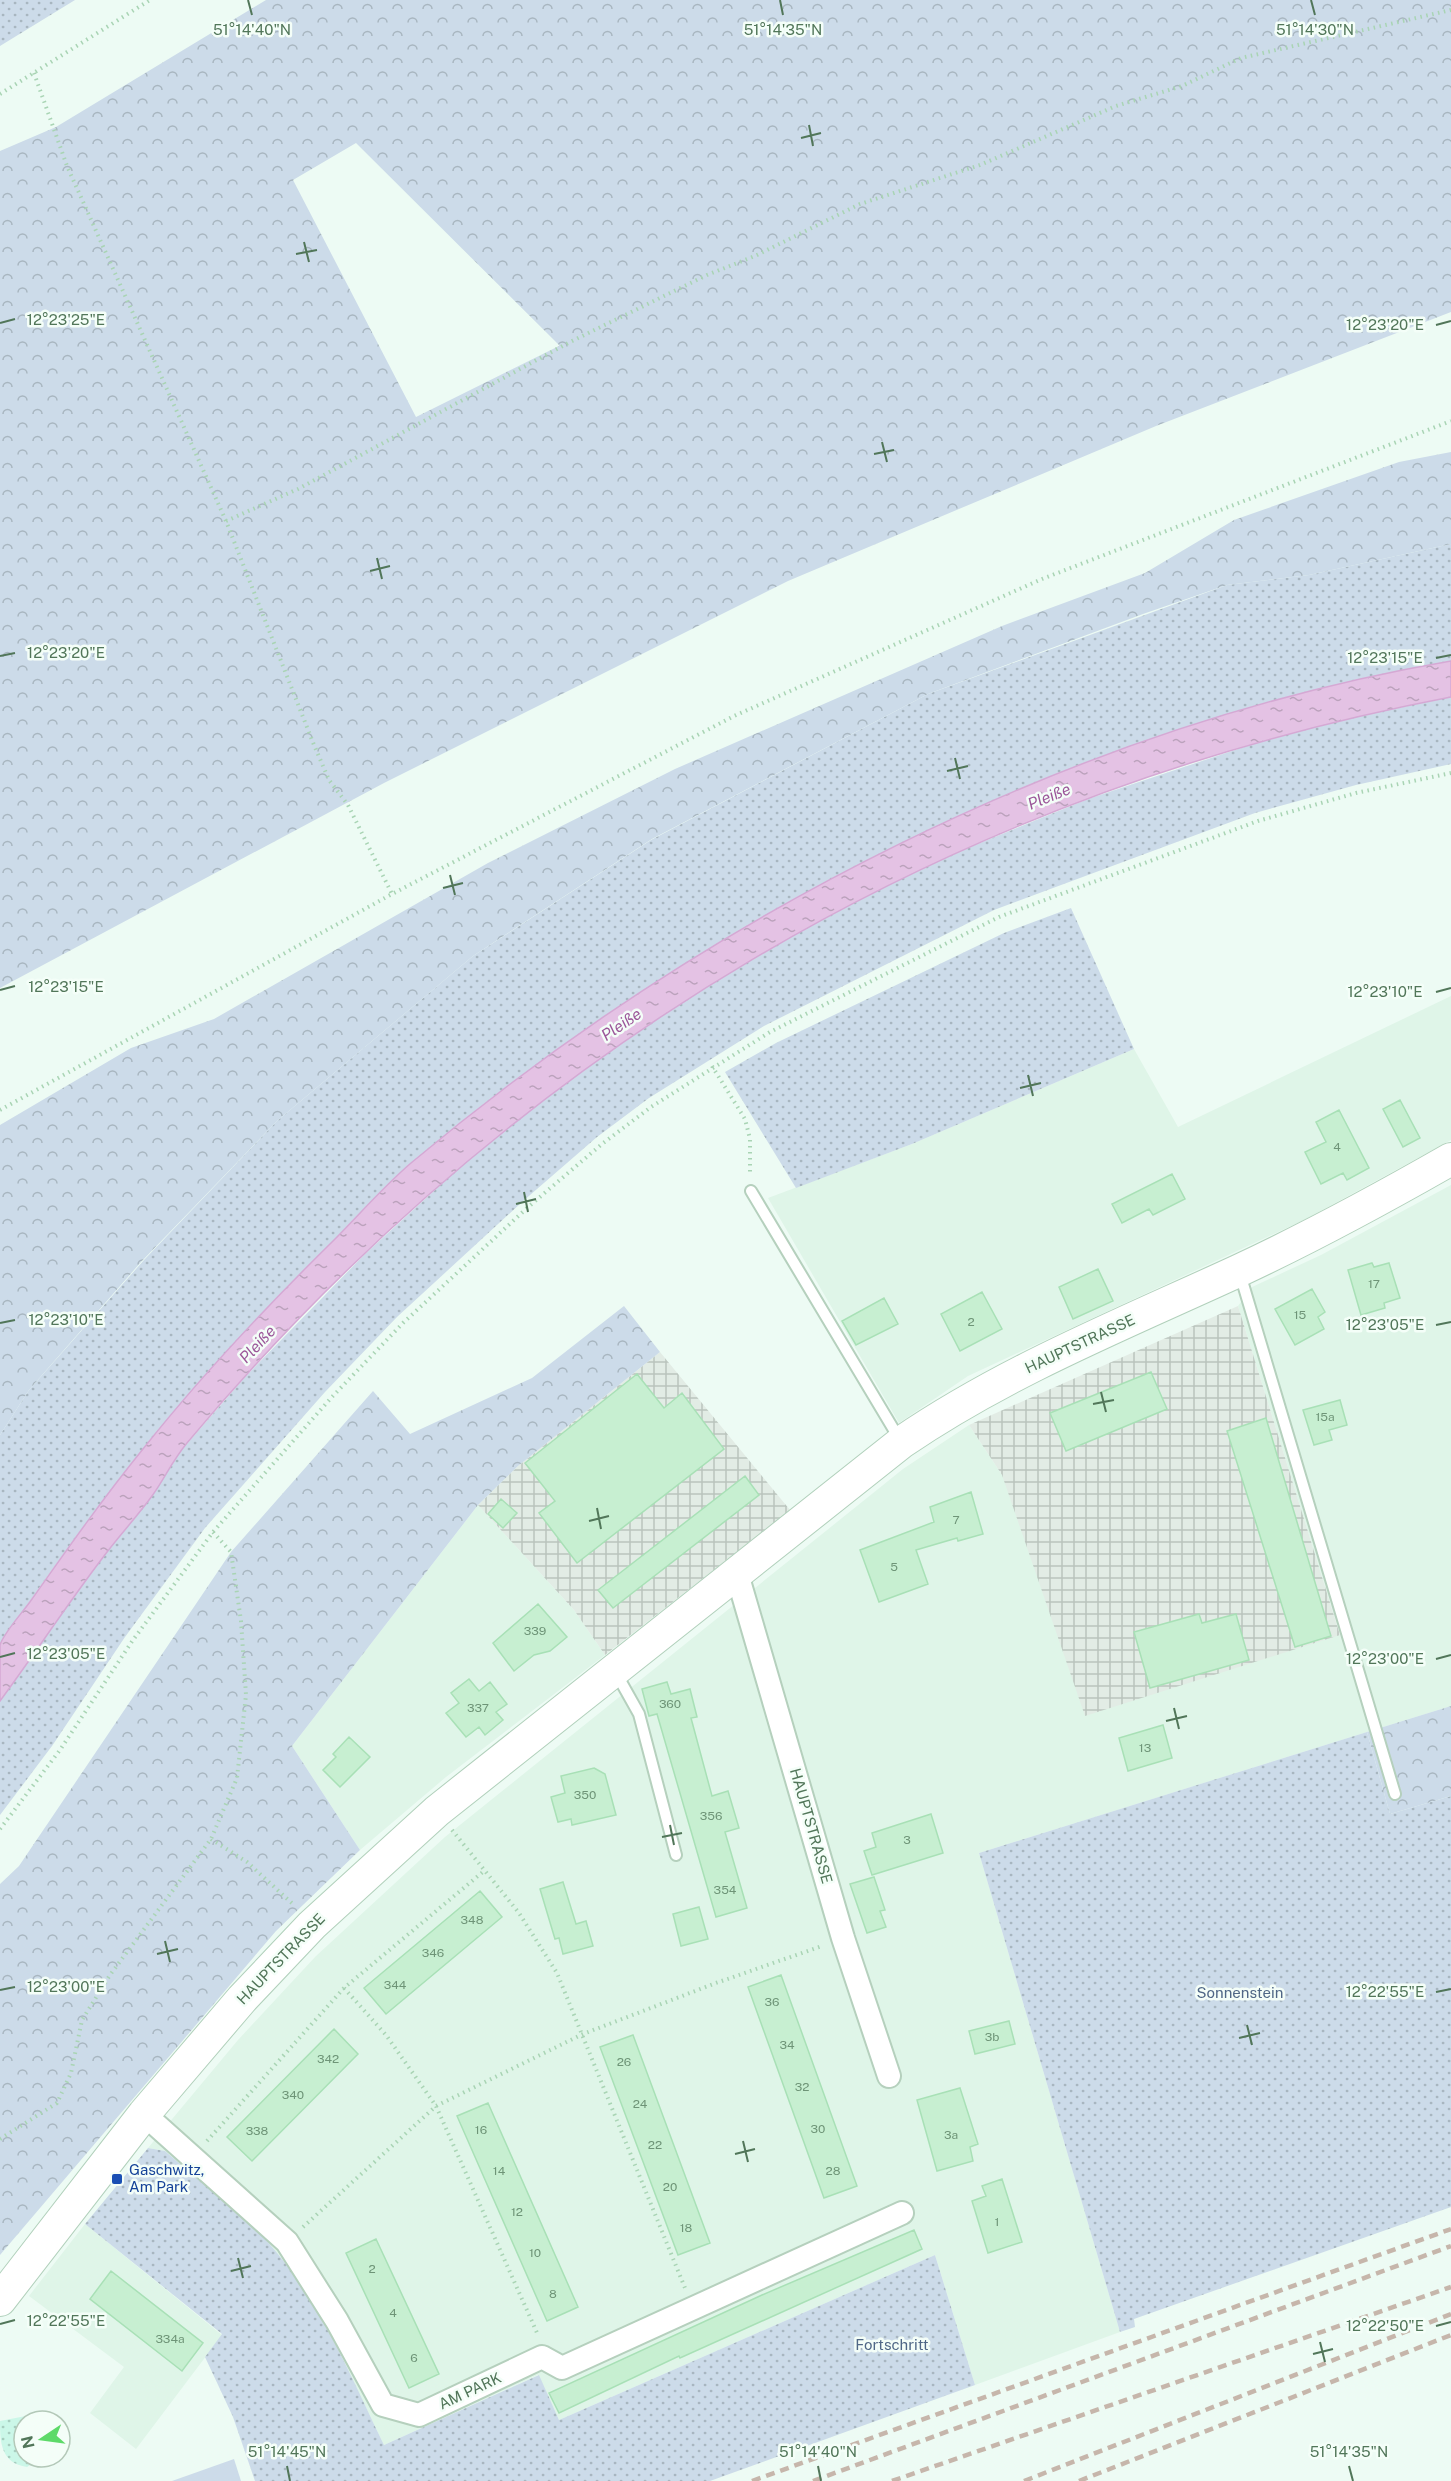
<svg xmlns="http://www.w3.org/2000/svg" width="1451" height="2481" font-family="'Public Sans',sans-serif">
<defs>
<pattern id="industrial-grid" width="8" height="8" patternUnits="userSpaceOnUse" patternTransform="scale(1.5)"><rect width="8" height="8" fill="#e2ece5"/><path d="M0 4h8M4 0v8" fill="none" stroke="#bac4bd"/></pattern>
<pattern id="grass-dots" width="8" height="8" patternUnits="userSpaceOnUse" patternTransform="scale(1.5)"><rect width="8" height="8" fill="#ccdbe9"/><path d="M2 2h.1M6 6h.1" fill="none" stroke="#a8b6c0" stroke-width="1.8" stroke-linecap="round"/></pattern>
<pattern id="forest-crowns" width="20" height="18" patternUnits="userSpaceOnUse" patternTransform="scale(1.5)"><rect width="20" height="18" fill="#ccdbe9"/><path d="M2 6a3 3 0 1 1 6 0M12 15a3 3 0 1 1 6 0" fill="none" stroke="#a8b6c0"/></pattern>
<pattern id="sand-dots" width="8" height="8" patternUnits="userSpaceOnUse" patternTransform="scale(1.5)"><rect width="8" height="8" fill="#cbf7e8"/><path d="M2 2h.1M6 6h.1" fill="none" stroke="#a7cdbf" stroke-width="1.8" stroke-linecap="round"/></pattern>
<pattern id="water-ripples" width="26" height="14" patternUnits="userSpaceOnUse" patternTransform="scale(1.5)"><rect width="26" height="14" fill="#e4c2e4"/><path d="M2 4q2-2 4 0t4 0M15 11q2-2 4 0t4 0" fill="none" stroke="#bba2bc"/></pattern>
</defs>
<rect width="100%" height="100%" fill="#edfbf4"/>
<path fill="#dff5e8" d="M 1451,996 L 1451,1140 L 1304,1220 L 968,1376 L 899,1423 L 768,1198 L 912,1144 L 1134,1049 L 1178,1127 Z
M 1451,1185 L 1451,1706 L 979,1853 L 1120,2332 L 975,2385 L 935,2255 L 559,2420 L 538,2375 L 384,2445 L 324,2321 L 264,2238 L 165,2151 L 148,2148 L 238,2040 L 316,1956 L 445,1837 L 903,1469 L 969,1425 L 1002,1475 L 1340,1635 L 1238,1306 L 1252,1287 L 1321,1255 Z
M 478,1505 L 574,1610 L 605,1655 L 446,1777 L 360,1850 L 292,1746 Z
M 85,2224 L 222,2335 L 136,2449 L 90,2413 L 124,2367 L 29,2296 Z"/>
<path fill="url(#industrial-grid)" d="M 1238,1306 L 1340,1635 L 1085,1716 L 1002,1475 L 969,1425 Z
M 660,1352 L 790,1510 L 605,1655 L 574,1610 L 478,1505 L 518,1466 Z"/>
<path fill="url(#grass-dots)" d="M 0,0 L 75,0 L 0,46 Z
M 1451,544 L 1451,661 C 1180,708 931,815 697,958 C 597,1020 500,1088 411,1164 C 381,1189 355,1219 327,1247 C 204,1369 96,1501 0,1645 L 0,1435 L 29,1390 L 144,1260 L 277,1121 L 473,956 L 651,840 L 928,694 L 1227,585 L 1309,575 Z
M 1451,697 L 1451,764 L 1356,785 L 1255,813 L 994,910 L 764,1026 L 649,1098 L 597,1137 L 522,1202 L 397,1317 L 325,1392 L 205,1528 L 125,1637 L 52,1746 L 0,1815 L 0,1701 L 102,1557 L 155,1491 L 166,1468 L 245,1377 L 365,1254 L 484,1145 L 565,1083 L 677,1005 L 781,941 L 926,865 L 1088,799 L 1259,742 L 1325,723 Z
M 1071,908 L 1134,1049 L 912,1144 L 796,1188 L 725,1072 L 776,1043 L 1004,933 Z
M 1367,1732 L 1390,1814 L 1451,1796 L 1451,2207 L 1134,2319 L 1135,2327 L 1120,2332 L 979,1853 Z
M 148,2148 L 165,2151 C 198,2180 236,2207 265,2239 C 319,2298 349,2373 384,2445 L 539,2375 L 559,2420 L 935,2255 L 975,2385 L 710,2481 L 255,2481 L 233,2417 L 205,2357 L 222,2334 L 85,2224 Z"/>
<path fill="url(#forest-crowns)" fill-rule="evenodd" d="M 266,0 L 1451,0 L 1451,312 L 1156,426 L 788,581 L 384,783 L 0,988 L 0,151 L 56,127 ZM 356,143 L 559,345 L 559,346 L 416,417 L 293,180 Z
M 1451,452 L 1451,544 L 1309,575 L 1227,585 L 1143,614 L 928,694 L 652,839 L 473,956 L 277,1121 L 141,1262 L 29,1390 L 0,1435 L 0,1125 L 131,1048 L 214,1019 L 488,863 L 675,769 L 1002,626 L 1145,573 L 1234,520 L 1399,462 Z
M 624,1306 L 660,1352 L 518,1466 L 478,1505 L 292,1746 L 360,1850 L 276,1931 L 0,2255 L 0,1884 L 19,1866 L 231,1552 L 373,1391 L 410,1434 L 532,1378 Z
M 1451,1706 L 1451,1796 L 1390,1814 L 1367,1732 Z"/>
<path fill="url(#sand-dots)" d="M 31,2415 L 39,2421 L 24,2421 L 24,2457 L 42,2457 L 27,2467 C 1,2463 0,2443 0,2421 Z"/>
<path fill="#ccdbe9" d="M 234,2459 L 241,2481 L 172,2481 Z"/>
<path fill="url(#water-ripples)" stroke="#d5a9d4" stroke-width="1.5" d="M 1451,661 L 1451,697 C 948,793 516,1050 187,1443 C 172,1461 165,1478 152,1496 C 136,1518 117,1538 101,1560 C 66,1606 34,1655 0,1701 C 0,1687 0,1658 0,1645 C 4,1632 24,1611 32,1599 C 68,1548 104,1497 143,1449 C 201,1376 265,1308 332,1242 C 358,1216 383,1187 411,1163 C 704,917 1073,726 1451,661 Z"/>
<path fill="#c7efd1" stroke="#a8e0b6" stroke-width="1.5" d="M 1400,1100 L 1420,1138 L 1403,1147 L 1383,1109 Z
M 1339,1110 L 1369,1168 L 1347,1180 L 1343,1173 L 1321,1184 L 1305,1152 L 1326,1142 L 1316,1122 Z
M 1172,1174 L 1185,1199 L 1153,1215 L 1149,1209 L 1122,1223 L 1112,1204 Z
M 1372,1263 L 1374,1267 L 1389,1263 L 1400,1298 L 1384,1303 L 1385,1308 L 1361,1315 L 1348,1270 Z
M 1098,1269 L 1113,1301 L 1073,1319 L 1059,1287 Z
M 1312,1289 L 1325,1312 L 1318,1317 L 1324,1329 L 1295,1345 L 1275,1309 Z
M 982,1292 L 1002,1329 L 960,1351 L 941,1314 Z
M 884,1298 L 898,1324 L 856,1345 L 842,1321 Z
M 1151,1372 L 1167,1409 L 1066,1451 L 1050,1413 Z
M 637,1374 L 664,1408 L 682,1393 L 724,1449 L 577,1563 L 539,1513 L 555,1501 L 525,1463 Z
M 1340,1400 L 1347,1425 L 1329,1430 L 1332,1440 L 1314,1445 L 1303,1410 Z
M 1266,1418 L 1331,1636 L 1295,1647 L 1227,1431 Z
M 745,1476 L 759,1495 L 613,1608 L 598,1590 Z
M 971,1492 L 983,1534 L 958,1541 L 957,1538 L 916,1550 L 928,1584 L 879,1602 L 860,1550 L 934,1522 L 930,1507 Z
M 501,1499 L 517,1513 L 503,1528 L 488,1514 Z
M 538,1604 L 567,1637 L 550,1651 L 534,1655 L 514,1671 L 493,1643 Z
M 1199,1614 L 1202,1623 L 1236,1614 L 1249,1660 L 1150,1688 L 1134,1632 Z
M 469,1679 L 479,1691 L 490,1682 L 507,1704 L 496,1712 L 503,1720 L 485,1735 L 479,1727 L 466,1737 L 446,1713 L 459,1703 L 451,1693 Z
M 667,1682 L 671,1694 L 690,1689 L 697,1717 L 691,1718 L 712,1796 L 728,1791 L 739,1828 L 725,1832 L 747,1908 L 716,1917 L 657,1714 L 649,1716 L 642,1689 Z
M 1163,1725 L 1172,1758 L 1128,1771 L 1119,1738 Z
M 349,1737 L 370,1757 L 340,1787 L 323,1770 L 336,1757 L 333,1754 Z
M 594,1768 L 605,1774 L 616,1815 L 572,1825 L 571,1819 L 558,1822 L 551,1797 L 565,1793 L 561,1776 Z
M 931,1814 L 943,1853 L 872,1875 L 864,1851 L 876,1847 L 872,1833 Z
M 874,1877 L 885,1910 L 880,1911 L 886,1927 L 867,1933 L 850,1884 Z
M 563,1882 L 576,1924 L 586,1921 L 593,1946 L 563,1954 L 559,1938 L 555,1939 L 540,1889 Z
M 480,1891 L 502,1917 L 386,2014 L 364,1988 Z
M 699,1907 L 708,1939 L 681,1946 L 673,1914 Z
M 781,1975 L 857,2186 L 824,2198 L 748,1987 Z
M 1009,2021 L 1015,2044 L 975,2054 L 969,2031 Z
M 334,2029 L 358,2054 L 252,2161 L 227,2137 Z
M 633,2035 L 710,2243 L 678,2255 L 600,2047 Z
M 960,2088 L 978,2144 L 970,2147 L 973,2161 L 937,2171 L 917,2100 Z
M 488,2103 L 578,2307 L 547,2321 L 457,2116 Z
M 1002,2179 L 1022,2242 L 988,2253 L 972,2201 L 986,2196 L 982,2186 Z
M 914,2230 L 922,2249 L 680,2358 L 679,2356 L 559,2413 L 549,2393 L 762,2295 Z
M 376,2239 L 439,2374 L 409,2388 L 346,2253 Z
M 111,2271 L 203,2343 L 182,2371 L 90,2299 Z"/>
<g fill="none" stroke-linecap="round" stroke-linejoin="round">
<defs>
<path id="lane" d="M 751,1191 L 900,1440
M 1240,1274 L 1395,1794
M 616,1673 L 639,1714 L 676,1855"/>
<path id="street" d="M 737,1574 L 843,1938 L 889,2076
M 144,2114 L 287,2242 L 337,2321 L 383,2405 L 419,2415 L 542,2357 L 562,2368 L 902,2213"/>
<path id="secondary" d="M 0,2300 L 144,2114 L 242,1999 L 312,1925 L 437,1811 L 902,1442 C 1006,1371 1123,1324 1238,1271 C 1311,1237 1381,1199 1451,1159"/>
</defs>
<use href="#lane" stroke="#b5d0bd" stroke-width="14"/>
<use href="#street" stroke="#b5d0bd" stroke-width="26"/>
<use href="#secondary" stroke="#b1d0bb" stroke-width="34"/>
<path stroke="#a9d4b4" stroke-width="4" stroke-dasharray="1.5 4.5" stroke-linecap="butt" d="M 34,73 L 67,166 L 226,521 L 314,745 L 329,780 L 348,805 L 392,894
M 0,94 L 150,0
M 226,521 L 298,489 L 570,342 L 707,275 L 755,256 L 860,204 L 980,165 L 1116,106 L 1182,86 L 1241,58 L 1451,10
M 712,1066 L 745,1119 L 750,1139 L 750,1176
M 0,1110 L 392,894 L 734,716 L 1042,579 L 1451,421
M 0,1829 L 60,1750 L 133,1640 L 213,1532 L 331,1398 L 403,1323 L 527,1208 L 602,1144 L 651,1107 L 770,1032 L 999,917 L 1258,821 L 1356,793 L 1451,773
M 452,1830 L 519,1913 L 557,1973 L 685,2288
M 211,1839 L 247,1862 L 295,1906
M 344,1988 L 386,2035 L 436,2106 L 538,2335
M 0,2139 L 57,2103 L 71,2073 L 82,2020 L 110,1975 L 211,1839 L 237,1778 L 246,1695 L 241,1621 L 231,1552 L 213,1532
M 207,2141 L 344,1988 L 484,1871
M 303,2227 L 436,2106 L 583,2034 L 716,1983 L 822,1946"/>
<use href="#lane" stroke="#fff" stroke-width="10"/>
<use href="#street" stroke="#fff" stroke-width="22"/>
<use href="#secondary" stroke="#fff" stroke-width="32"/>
<path stroke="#c6b6ab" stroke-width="4.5" stroke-dasharray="9 6" stroke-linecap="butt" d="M 752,2481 L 1451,2229
M 813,2481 L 1451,2246
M 892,2481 L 1451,2287
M 1024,2481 L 1451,2314
M 1079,2481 L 1451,2335"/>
</g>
<path fill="none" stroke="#517659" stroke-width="2" d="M 248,0 L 252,15M 780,0 L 783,15M 1311,0 L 1315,15M 809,125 L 813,146M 801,138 L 821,133M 304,242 L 309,262M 296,254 L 317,250M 0,323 L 15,319M 1436,325 L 1451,321M 882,442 L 887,462M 874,454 L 894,450M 377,558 L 382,579M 370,571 L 390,566M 0,656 L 15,653M 1436,658 L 1451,655M 955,758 L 960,779M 947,771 L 968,766M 450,875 L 455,895M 443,888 L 463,883M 0,990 L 15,986M 1436,992 L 1451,988M 1028,1075 L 1033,1096M 1020,1088 L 1041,1083M 524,1192 L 528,1212M 516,1204 L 536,1199M 0,1323 L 15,1320M 1436,1325 L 1451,1322M 1101,1392 L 1106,1412M 1093,1404 L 1114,1400M 597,1508 L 601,1529M 589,1521 L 609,1516M 0,1657 L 15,1653M 1436,1659 L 1451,1655M 1174,1708 L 1179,1729M 1166,1721 L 1187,1716M 670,1825 L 674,1845M 662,1837 L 682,1833M 165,1941 L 170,1962M 157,1954 L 178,1949M 0,1990 L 15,1987M 1436,1992 L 1451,1989M 1247,2025 L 1252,2045M 1239,2038 L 1260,2033M 743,2141 L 748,2162M 735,2154 L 755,2149M 238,2258 L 243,2278M 231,2271 L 251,2266M 0,2324 L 15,2320M 1436,2326 L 1451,2322M 1320,2342 L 1325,2362M 1313,2354 L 1333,2349M 287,2466 L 290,2481M 818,2466 L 821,2481M 1349,2466 L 1353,2481"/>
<rect fill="#1a4fb4" stroke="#f4fef8" stroke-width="2" x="111" y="2173" width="12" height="12" rx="3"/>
<g text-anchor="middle" stroke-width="5" stroke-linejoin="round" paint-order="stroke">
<g font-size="12" fill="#6e9477">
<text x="1337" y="1151">4</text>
<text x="1374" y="1288">17</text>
<text x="1300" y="1319">15</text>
<text x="971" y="1326">2</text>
<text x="1325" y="1421">15a</text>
<text x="956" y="1524">7</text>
<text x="894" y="1571">5</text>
<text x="535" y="1635">339</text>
<text x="670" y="1708">360</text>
<text x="478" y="1712">337</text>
<text x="1145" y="1752">13</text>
<text x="585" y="1799">350</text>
<text x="711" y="1820">356</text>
<text x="907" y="1844">3</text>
<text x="725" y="1894">354</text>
<text x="472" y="1924">348</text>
<text x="433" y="1957">346</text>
<text x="395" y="1989">344</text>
<text x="772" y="2006">36</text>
<text x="992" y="2041">3b</text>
<text x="787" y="2049">34</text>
<text x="328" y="2063">342</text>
<text x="624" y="2066">26</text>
<text x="802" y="2091">32</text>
<text x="293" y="2099">340</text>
<text x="640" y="2108">24</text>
<text x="818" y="2133">30</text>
<text x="481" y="2134">16</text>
<text x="257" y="2135">338</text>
<text x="951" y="2139">3a</text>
<text x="655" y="2149">22</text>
<text x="499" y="2175">14</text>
<text x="833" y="2175">28</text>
<text x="670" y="2191">20</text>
<text x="517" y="2216">12</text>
<text x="997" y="2226">1</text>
<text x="686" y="2232">18</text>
<text x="535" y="2257">10</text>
<text x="372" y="2273">2</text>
<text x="553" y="2298">8</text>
<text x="393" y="2317">4</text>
<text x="170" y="2343">334a</text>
<text x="414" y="2362">6</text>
</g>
<g font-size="15" fill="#517659" stroke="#f4fef8">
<text transform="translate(1080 1344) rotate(-25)" y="5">HAUPTSTRASSE</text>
<text transform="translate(811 1826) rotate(74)" y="5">HAUPTSTRASSE</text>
<text transform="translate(281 1959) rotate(-46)" y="5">HAUPTSTRASSE</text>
<text transform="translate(470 2391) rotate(-25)" y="5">AM PARK</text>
</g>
<g font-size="15" fill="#4f6786" stroke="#f4fef8">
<text x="1240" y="1998">Sonnenstein</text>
<text x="892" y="2350">Fortschritt</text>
</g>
<g font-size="15" fill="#164399" stroke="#f4fef8" text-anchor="start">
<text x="129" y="2175">Gaschwitz,<tspan x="129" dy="17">Am Park</tspan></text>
</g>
<g font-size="16" font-style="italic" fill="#9b5699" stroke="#f4fef8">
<text transform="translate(1049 796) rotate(-22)" y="6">Pleiße</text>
<text transform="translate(621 1024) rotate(-34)" y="6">Pleiße</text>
<text transform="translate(257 1344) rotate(-47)" y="6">Pleiße</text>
</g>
</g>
<g font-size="15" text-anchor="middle" fill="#517659" stroke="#f4fef8" stroke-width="5" stroke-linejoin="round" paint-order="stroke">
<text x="252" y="35">51°14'40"N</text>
<text x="783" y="35">51°14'35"N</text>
<text x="1315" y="35">51°14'30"N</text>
<text x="66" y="325">12°23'25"E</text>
<text x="1385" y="330">12°23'20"E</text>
<text x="66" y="658">12°23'20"E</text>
<text x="1385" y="663">12°23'15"E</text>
<text x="66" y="992">12°23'15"E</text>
<text x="1385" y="997">12°23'10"E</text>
<text x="66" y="1325">12°23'10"E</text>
<text x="1385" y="1330">12°23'05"E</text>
<text x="66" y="1659">12°23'05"E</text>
<text x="1385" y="1664">12°23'00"E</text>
<text x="66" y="1992">12°23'00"E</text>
<text x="1385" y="1997">12°22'55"E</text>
<text x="66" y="2326">12°22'55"E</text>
<text x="1385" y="2331">12°22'50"E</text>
<text x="287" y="2457">51°14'45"N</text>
<text x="818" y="2457">51°14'40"N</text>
<text x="1349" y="2457">51°14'35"N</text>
</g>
<g transform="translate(42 2439) rotate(257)"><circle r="28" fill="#f4fef8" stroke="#b3c8b8" stroke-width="1.5"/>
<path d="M0-4.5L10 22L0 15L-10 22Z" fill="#5dda69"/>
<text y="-9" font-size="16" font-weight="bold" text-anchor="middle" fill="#517659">N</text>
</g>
</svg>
